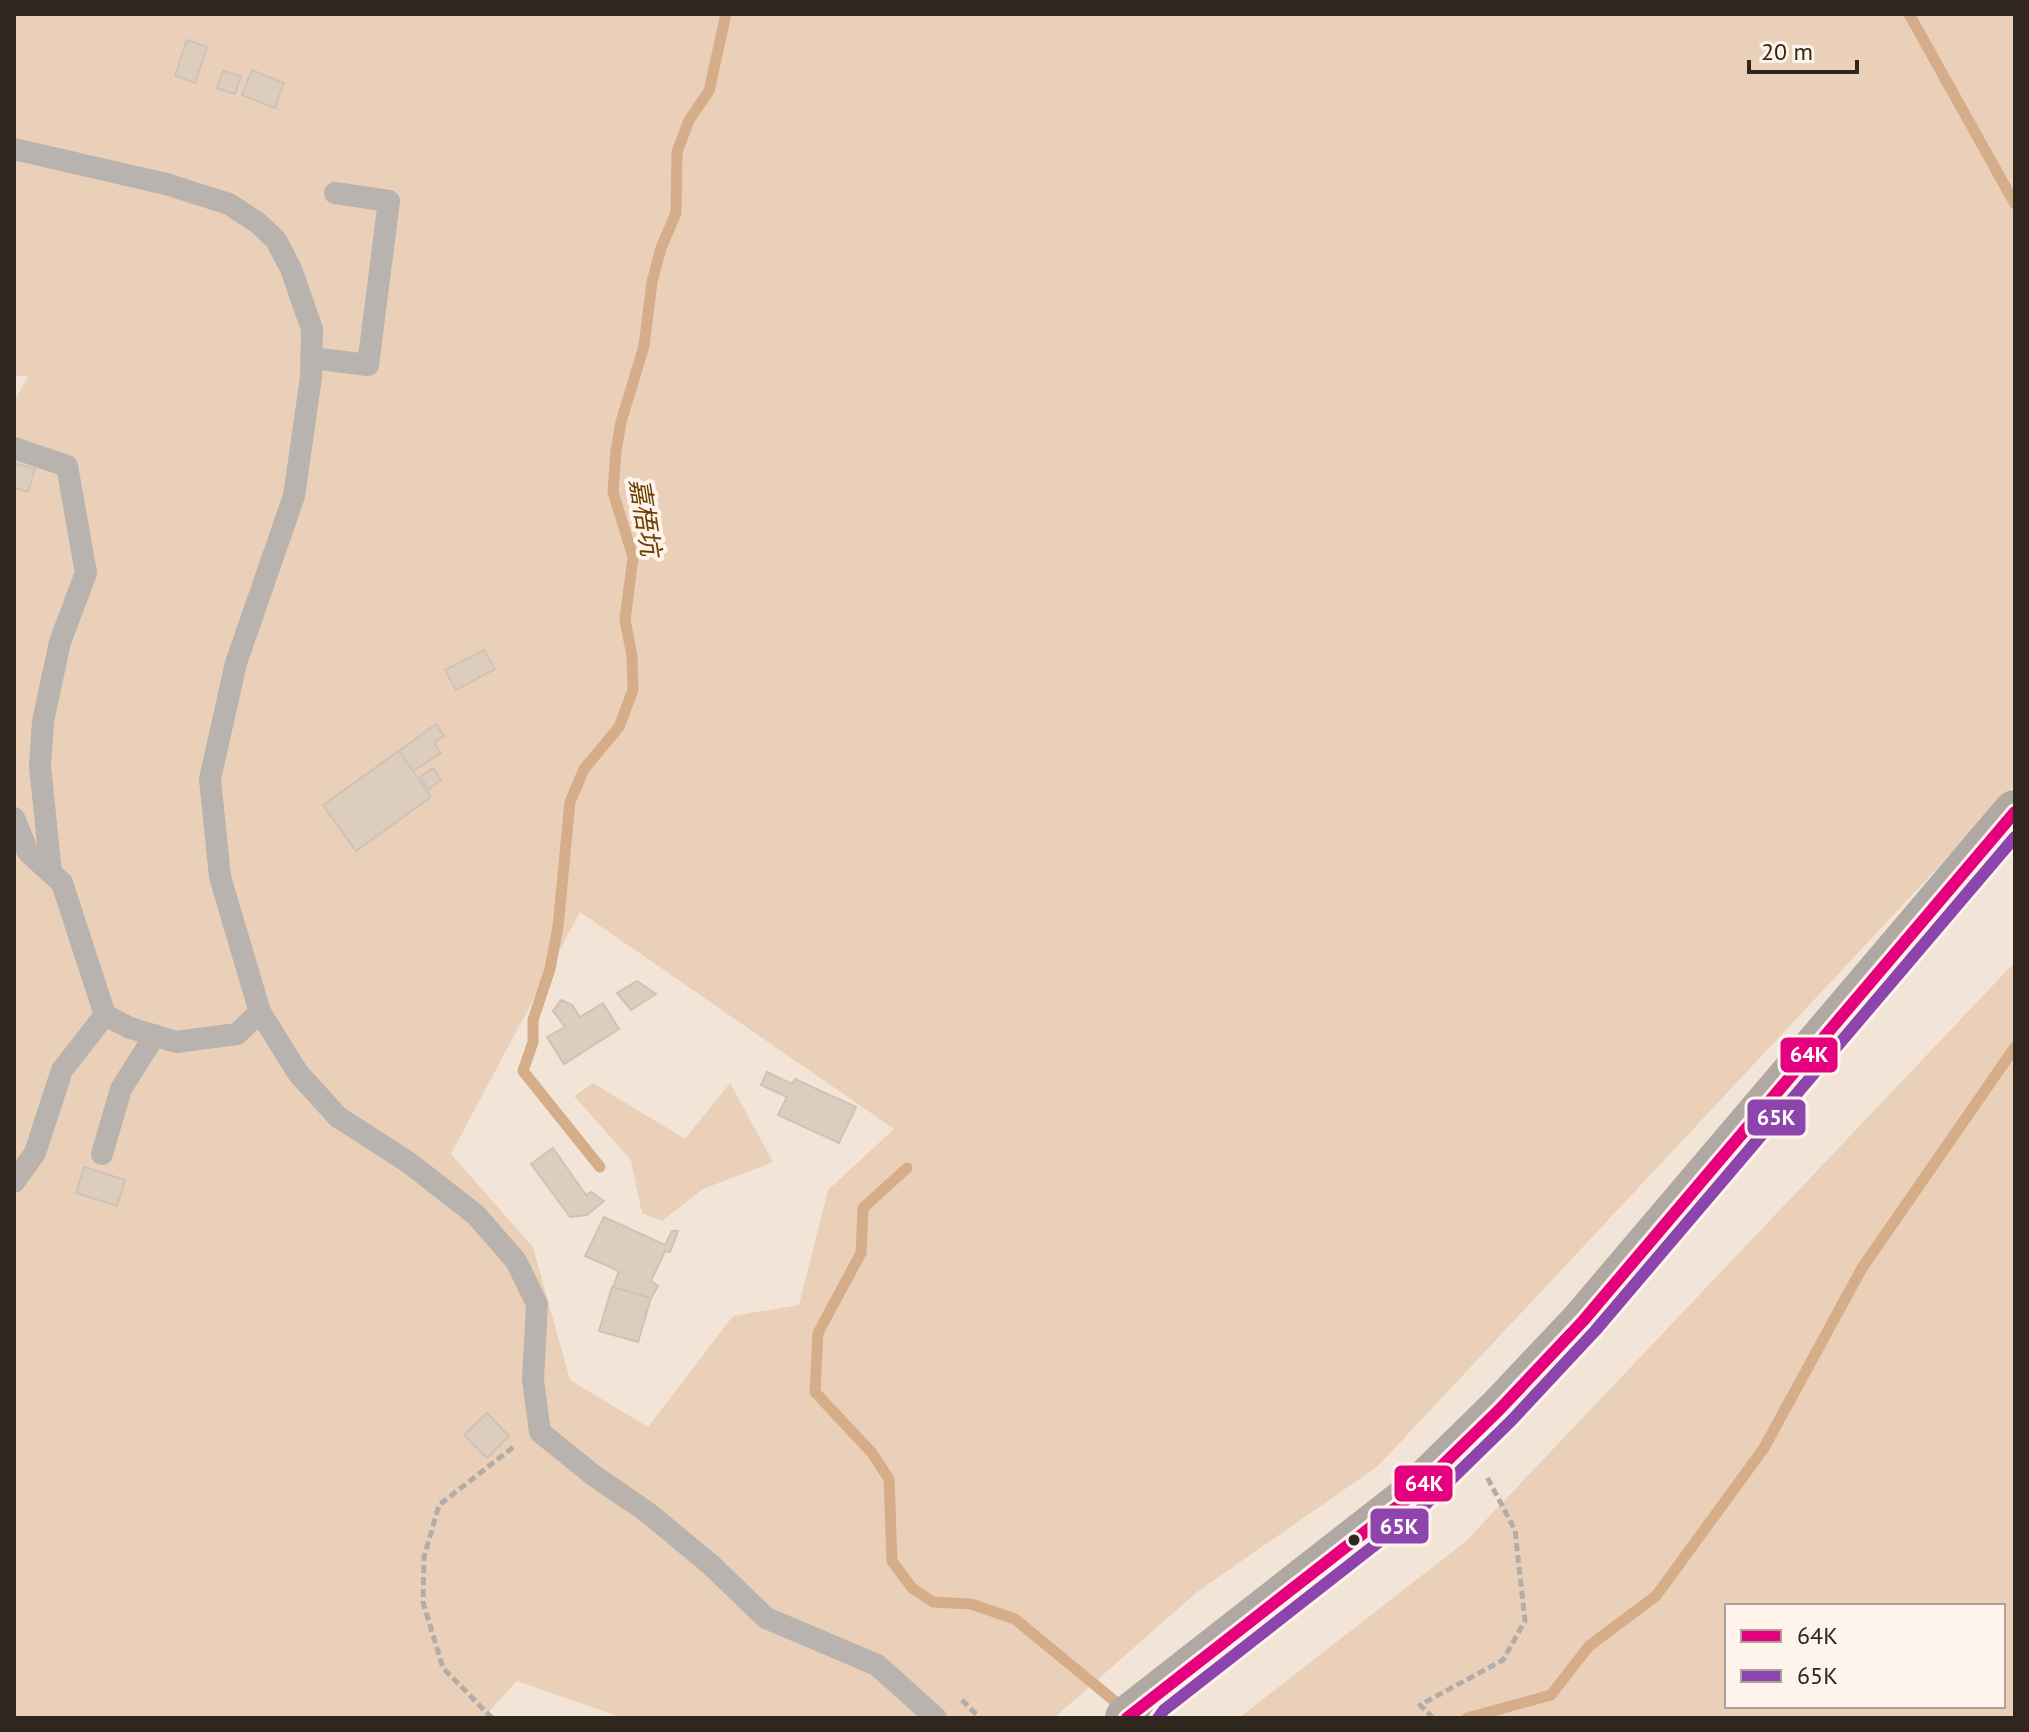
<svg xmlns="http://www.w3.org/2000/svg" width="2029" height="1732" font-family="'PT Sans','Noto Sans TC',sans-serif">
<rect width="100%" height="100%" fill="#f2e4d7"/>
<path fill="#ead0b8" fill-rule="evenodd" d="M 14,14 L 2015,14 L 2015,785 L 1378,1466 L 1197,1592 L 1054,1718 L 623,1718 L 517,1681 L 483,1718 L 14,1718 L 14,402 L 28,376 L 14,376 ZM 580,912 L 894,1129 L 828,1190 L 799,1305 L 733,1316 L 648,1427 L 570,1380 L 533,1247 L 451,1154 Z
M 2015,962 L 2015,1718 L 1239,1718 L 1465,1542 ZM 1727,1606 L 2003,1606 L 2003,1706 L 1727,1706 Z
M 593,1083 L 685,1139 L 730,1083 L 773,1162 L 703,1189 L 662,1221 L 642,1213 L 631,1160 L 574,1096 Z"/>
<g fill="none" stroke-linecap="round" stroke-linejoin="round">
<path stroke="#d5ad89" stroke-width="11" d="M 1909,14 L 2015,204
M 600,1167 L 523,1071 L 533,1042 L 533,1020 L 550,969 L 558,927 L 570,802 L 584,769 L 619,727 L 633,690 L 632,656 L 625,620 L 633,557 L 613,492 L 616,451 L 621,422 L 644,346 L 652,282 L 661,248 L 676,213 L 677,152 L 689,120 L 709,91 L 726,14
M 907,1168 L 863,1208 L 861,1253 L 818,1333 L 815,1392 L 872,1453 L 889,1479 L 892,1561 L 912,1588 L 933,1602 L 971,1604 L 1015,1619 L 1123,1708
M 1467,1718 L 1551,1695 L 1589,1646 L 1656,1596 L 1764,1448 L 1862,1268 L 2015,1047"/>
</g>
<path fill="#dccdbd" stroke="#cec2b9" stroke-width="2" d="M 187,40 L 207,47 L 195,83 L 175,76 Z
M 252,70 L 284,83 L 275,108 L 242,95 Z
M 223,71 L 241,76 L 235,94 L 217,88 Z
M 14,463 L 35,469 L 28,492 L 14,488 Z
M 484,650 L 495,669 L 456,690 L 445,670 Z
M 436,724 L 444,736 L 434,743 L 441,753 L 413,771 L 399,751 Z
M 399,751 L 431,797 L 356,851 L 323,805 Z
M 433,768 L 441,780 L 429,789 L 420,777 Z
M 637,981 L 656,994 L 631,1010 L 617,993 Z
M 561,1000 L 572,1005 L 580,1017 L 603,1003 L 619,1029 L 564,1064 L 547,1037 L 565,1027 L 553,1011 Z
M 767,1072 L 792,1084 L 795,1079 L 856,1107 L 839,1143 L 778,1115 L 787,1097 L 761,1085 Z
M 553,1148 L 586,1195 L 591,1192 L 604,1201 L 587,1215 L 570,1217 L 531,1164 Z
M 84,1167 L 125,1180 L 117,1206 L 76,1193 Z
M 604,1217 L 665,1245 L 672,1231 L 678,1231 L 670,1252 L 665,1251 L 651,1281 L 658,1286 L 651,1298 L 613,1287 L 619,1271 L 585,1256 Z
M 612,1287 L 651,1298 L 638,1342 L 599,1331 Z
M 487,1413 L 509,1436 L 487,1458 L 464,1435 Z"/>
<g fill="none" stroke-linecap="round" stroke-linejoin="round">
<path stroke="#b3ada7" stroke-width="5" stroke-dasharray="8 4" stroke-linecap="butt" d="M 962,1700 L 980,1718
M 492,1718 L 443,1668 L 423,1602 L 424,1557 L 439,1505 L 516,1445
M 1433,1718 L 1420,1705 L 1503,1660 L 1525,1621 L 1515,1530 L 1486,1475"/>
<path stroke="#b8b3ae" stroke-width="22" d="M 14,149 L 166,184 L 229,204 L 258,223 L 276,240 L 291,269 L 312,329 L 311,377 L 294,496 L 236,663 L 210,779 L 220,877 L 260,1012 L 298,1073 L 338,1117 L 408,1162 L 476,1215 L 516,1261 L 537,1304 L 533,1380 L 540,1432 L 593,1475 L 647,1512 L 710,1564 L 766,1618 L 877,1665 L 936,1718
M 312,358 L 368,365 L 389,201 L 335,193
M 14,448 L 67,466 L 86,573 L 60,642 L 43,721 L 40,766 L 51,873
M 14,818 L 28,852 L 62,883 L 105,1015 L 130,1028 L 176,1042 L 237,1034 L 260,1012
M 102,1154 L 121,1089 L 155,1035
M 14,1182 L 35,1153 L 62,1070 L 105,1015"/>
<path stroke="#afa8a3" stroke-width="44" d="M 1127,1718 L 1411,1496 L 1499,1410 L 1583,1321 L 2015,812"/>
<defs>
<path id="bus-1" d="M 1127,1718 L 1411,1496 L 1499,1410 L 1583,1321 L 2015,812"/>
<path id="bus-2" d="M 1158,1718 L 1164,1710 L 1421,1509 L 1511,1421 L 1595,1331 L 2015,837"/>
</defs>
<use href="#bus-1" stroke="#fef4eb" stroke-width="18"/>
<use href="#bus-2" stroke="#fef4eb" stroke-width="18"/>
<use href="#bus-1" stroke="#e5007d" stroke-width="12"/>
<use href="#bus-2" stroke="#8e44ad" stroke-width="12"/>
</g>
<circle fill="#2f261d" stroke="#fef4eb" stroke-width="3" cx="1354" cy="1540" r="7"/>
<g text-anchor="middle" stroke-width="8" stroke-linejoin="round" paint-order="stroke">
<g font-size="26" font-style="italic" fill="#6f3f02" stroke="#fef4eb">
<text transform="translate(645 517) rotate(81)" y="9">嘉梧坑</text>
</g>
</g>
<g stroke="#fef4eb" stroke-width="3">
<rect x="1779" y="1036" width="60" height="38" rx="8" fill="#e5007d"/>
<rect x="1746" y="1098" width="61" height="39" rx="8" fill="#8e44ad"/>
<rect x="1393" y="1464" width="61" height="39" rx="8" fill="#e5007d"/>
<rect x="1369" y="1507" width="61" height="38" rx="8" fill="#8e44ad"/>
</g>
<g font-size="22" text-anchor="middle" font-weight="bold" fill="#fff">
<text x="1809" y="1062">64K</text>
<text x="1776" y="1125">65K</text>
<text x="1424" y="1491">64K</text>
<text x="1399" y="1534">65K</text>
</g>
<rect width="2029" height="1732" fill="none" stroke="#2f261d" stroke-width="32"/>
<rect x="1725" y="1604" width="280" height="104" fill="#fef4eb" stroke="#aba299" stroke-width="2"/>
<rect x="1741" y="1630" width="40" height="12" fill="#e5007d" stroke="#aba299" stroke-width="2"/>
<text x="1797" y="1644" font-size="24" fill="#2f261d">64K</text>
<rect x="1741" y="1670" width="40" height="12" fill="#8e44ad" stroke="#aba299" stroke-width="2"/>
<text x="1797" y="1684" font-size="24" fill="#2f261d">65K</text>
<path d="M1749 60v12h108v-12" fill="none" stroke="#2f261d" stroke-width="4"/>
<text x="1761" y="60" font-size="24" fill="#2f261d" stroke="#fef4eb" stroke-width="6" paint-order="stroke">20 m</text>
</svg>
